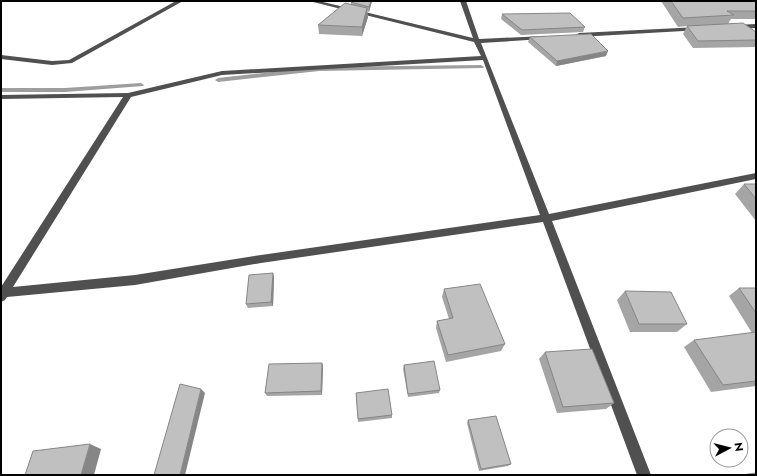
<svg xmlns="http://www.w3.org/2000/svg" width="757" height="476" font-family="Jost,sans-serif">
<rect width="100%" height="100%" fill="#fff"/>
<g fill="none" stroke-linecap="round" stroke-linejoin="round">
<path fill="#9e9e9e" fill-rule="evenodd" d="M 481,65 L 484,67 L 483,68 L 319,71 L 218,82 L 215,80 L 218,78 L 319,67 Z
M 141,83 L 144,85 L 143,86 L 65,92 L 1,92 L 1,88 L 65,88 Z"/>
<path fill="#505050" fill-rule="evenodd" d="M 176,1 L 183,1 L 72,63 L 52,65 L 1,59 L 1,55 L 52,61 L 69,60 Z
M 309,1 L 319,1 L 473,38 L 460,1 L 466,1 L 479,39 L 545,36 L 546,37 L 543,39 L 481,43 L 549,214 L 756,173 L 756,179 L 552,221 L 651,475 L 637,475 L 543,222 L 261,263 L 135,285 L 7,297 L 5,300 L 1,302 L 1,287 L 123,97 L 1,99 L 1,95 L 128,93 L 222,71 L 481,56 L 474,42 ZM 483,60 L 540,215 L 261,255 L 135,275 L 13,287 L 131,97 L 222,75 Z
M 756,24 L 756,28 L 735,29 L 732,27 L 735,25 Z
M 699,27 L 701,28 L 701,30 L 579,37 L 576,35 L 579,33 Z"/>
</g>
<path fill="#a5a5a5" d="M 372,1 L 369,12 L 367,11 L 368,17 L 362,36 L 319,34 L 318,25 L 351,4 L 351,2 Z
M 661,1 L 756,1 L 756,19 L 731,19 L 728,24 L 756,32 L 756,47 L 693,48 L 683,34 L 687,26 L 678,27 Z
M 502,14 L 585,27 L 583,32 L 521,35 L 501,19 Z
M 530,37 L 606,56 L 556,66 L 528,42 Z
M 744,184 L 756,184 L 756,221 L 735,194 Z
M 273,273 L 274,278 L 273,306 L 248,308 L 246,304 Z
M 739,288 L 756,288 L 756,386 L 711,392 L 684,347 L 694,340 L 752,333 L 729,296 Z
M 444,289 L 505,344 L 501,351 L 446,362 L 436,328 L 437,321 L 449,319 L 442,297 Z
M 625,291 L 687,324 L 677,332 L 630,332 L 617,300 Z
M 545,352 L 614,403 L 606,409 L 557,413 L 539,359 Z
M 322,363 L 323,367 L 322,395 L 267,396 L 265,393 Z
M 404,365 L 440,390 L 439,393 L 408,397 L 403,369 Z
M 356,393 L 392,415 L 392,418 L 358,422 Z
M 468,420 L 511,464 L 508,466 L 479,471 L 467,423 Z"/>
<path fill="#868686" d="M 371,1 L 372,1 L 369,12 L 369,7 Z
M 367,8 L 368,17 L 362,36 L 362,27 Z
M 608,51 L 606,56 L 556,66 L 557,61 Z
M 273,273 L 274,278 L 273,306 L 271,302 Z
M 322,363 L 323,367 L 322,395 L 321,391 Z
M 201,389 L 205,393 L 185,475 L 180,475 Z
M 90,444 L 101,449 L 94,475 L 81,475 Z"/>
<path fill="#c0c0c0" stroke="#868686" d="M 352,1 L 371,1 L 369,7 L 351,2 Z
M 671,1 L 756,1 L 756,11 L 727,11 L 734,15 L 683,18 Z
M 345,3 L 367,8 L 362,27 L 318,25 Z
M 570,13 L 585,27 L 522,30 L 502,14 Z
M 743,23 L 756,32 L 756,40 L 698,41 L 687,26 Z
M 591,34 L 608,51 L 557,61 L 530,37 Z
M 744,184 L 756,184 L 756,199 Z
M 273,273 L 271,302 L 246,304 L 249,275 Z
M 480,284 L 505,344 L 448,355 L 437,321 L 453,318 L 444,289 Z
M 739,288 L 756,288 L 756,313 Z
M 625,291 L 671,292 L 687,324 L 639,324 Z
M 756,332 L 756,381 L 723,385 L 694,340 Z
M 592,349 L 614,403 L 563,407 L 545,352 Z
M 434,361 L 440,390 L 408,394 L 404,365 Z
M 322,363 L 321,391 L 265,393 L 269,364 Z
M 180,384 L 201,389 L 180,475 L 154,475 Z
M 388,389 L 392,415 L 358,419 L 356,393 Z
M 496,416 L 511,464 L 481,469 L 468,420 Z
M 90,444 L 81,475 L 25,475 L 33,451 Z
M 756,473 L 756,475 L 742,475 Z"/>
<rect width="757" height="476" fill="none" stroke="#000000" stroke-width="4"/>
<g transform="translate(729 448) rotate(83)"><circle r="19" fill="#ffffff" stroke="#999999"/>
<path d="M0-3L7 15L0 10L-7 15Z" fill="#000000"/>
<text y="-6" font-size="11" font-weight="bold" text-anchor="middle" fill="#000000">N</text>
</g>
</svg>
